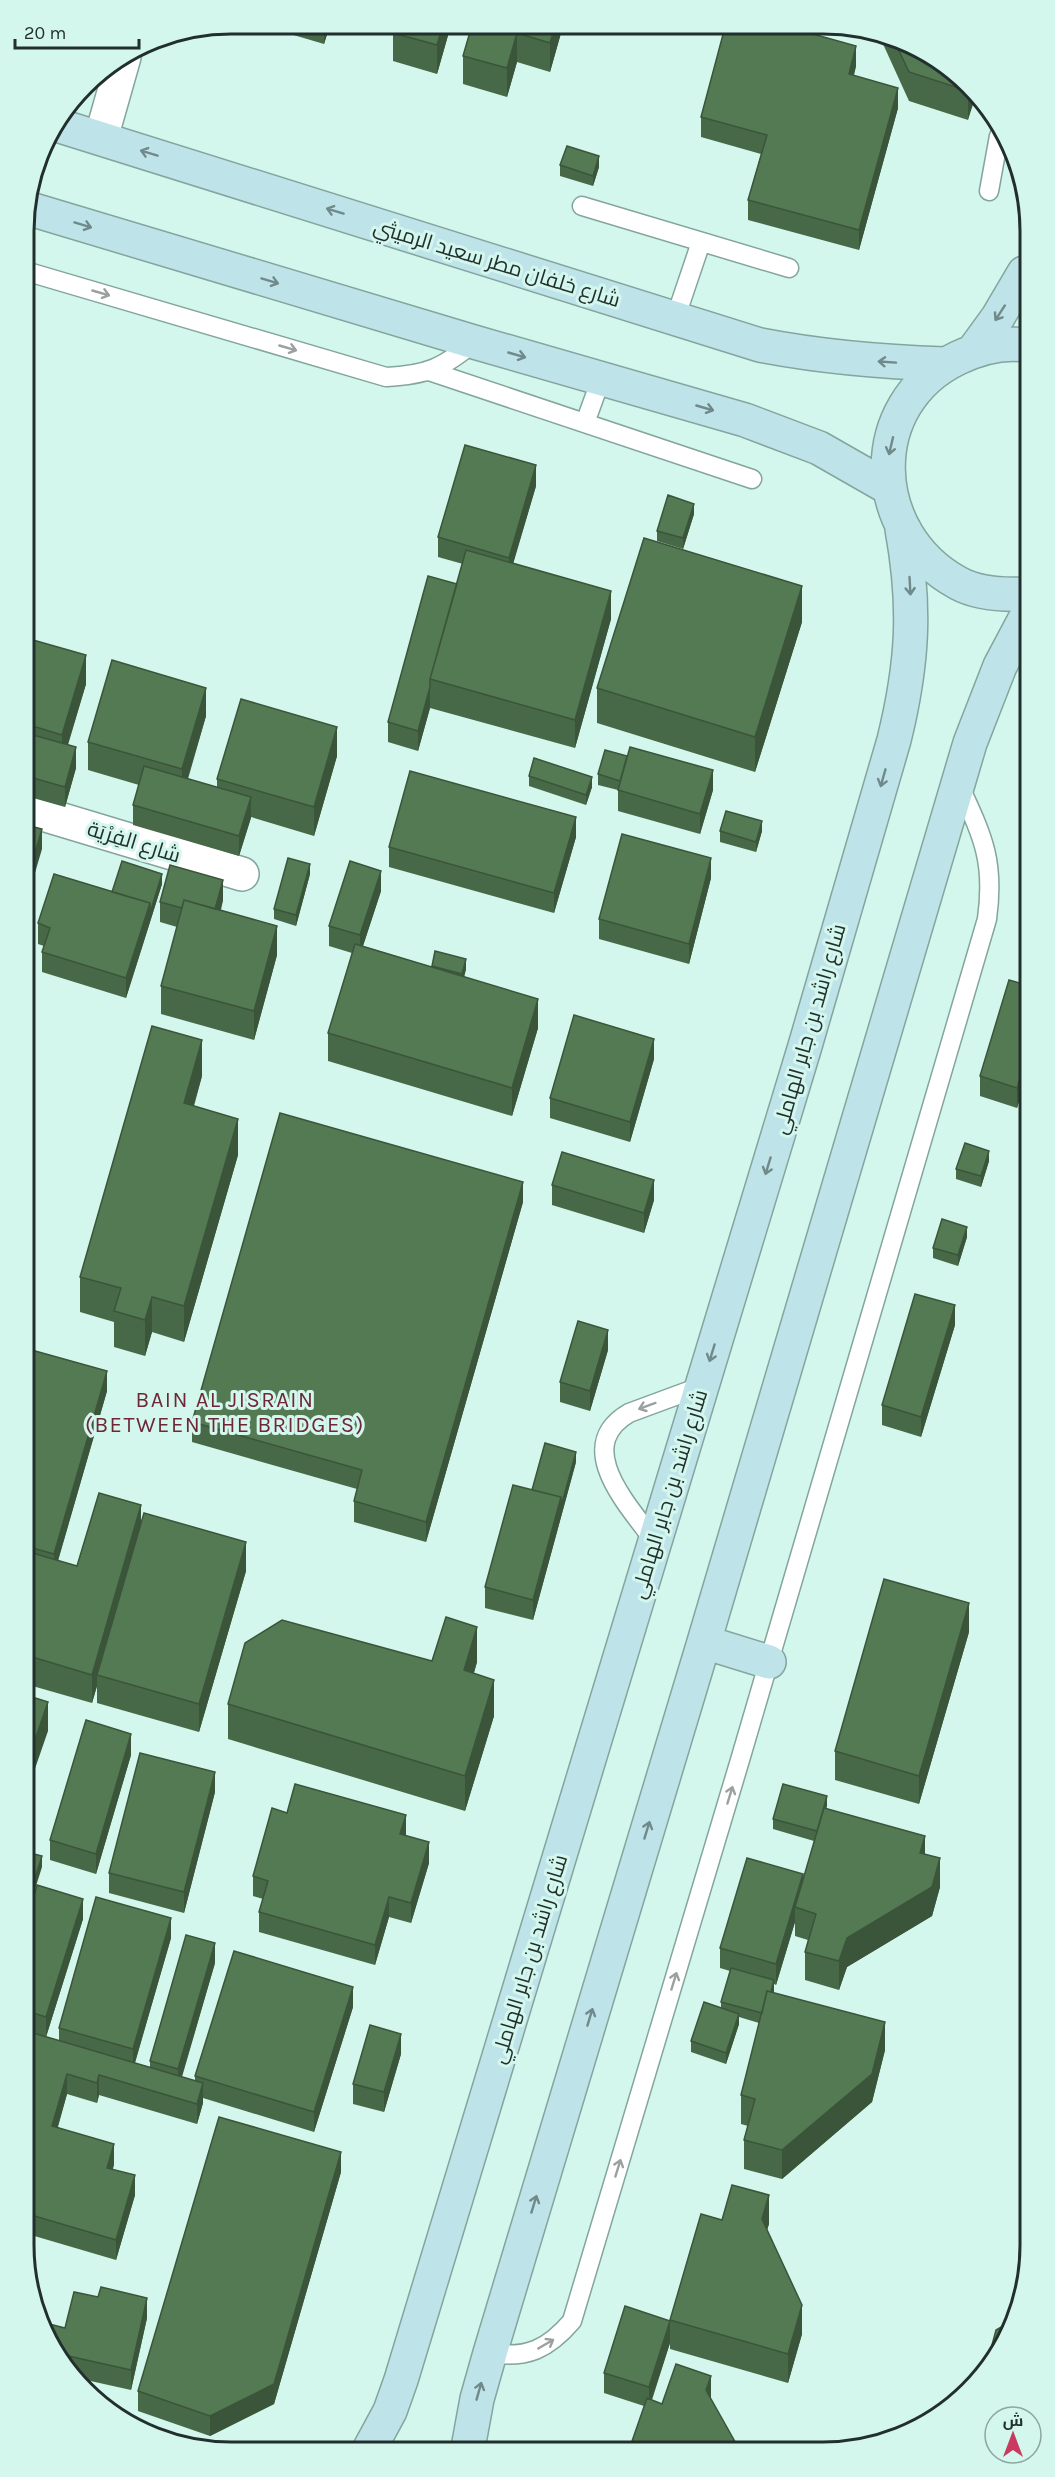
<svg xmlns="http://www.w3.org/2000/svg" width="1055" height="2477" font-family="Karla,Cairo,sans-serif">
<rect width="100%" height="100%" fill="#d3f6ed"/>
<g fill="none" stroke-linecap="round" stroke-linejoin="round">
<defs>
<path id="lane" d="M 989,191 L 999,136
M 582,206 L 789,268
M 25,271 L 386,377 C 427,375 443,368 474,342
M 675,319 L 701,242
M 429,371 L 752,479
M 585,423 L 601,379
M 655,1542 C 630,1507 571,1447 629,1413 L 702,1386
M 490,2353 C 527,2359 548,2349 572,2321 L 740,1760 L 987,919 C 995,861 983,837 959,785"/>
<path id="street" d="M 101,138 L 124,57
M 26,809 L 242,874"/>
<path id="secondary" d="M 57,125 L 760,345 C 822,357 882,362 945,364
M 27,208 L 474,342 L 745,420 L 819,448 L 889,488
M 1025,345 C 1002,342 979,348 958,358 C 862,404 868,534 958,583 C 978,594 1003,595 1025,594
M 974,350 L 998,317 L 1024,273
M 704,1642 L 769,1662
M 370,2448 L 390,2411 L 401,2380 L 805,1046 L 894,740 C 913,663 916,606 902,529
M 468,2448 L 477,2399 L 490,2353 L 704,1642 L 970,743 L 1000,666 L 1025,619"/>
</defs>
<use href="#lane" stroke="#84a59d" stroke-width="21"/>
<use href="#street" stroke="#84a59d" stroke-width="36"/>
<use href="#secondary" stroke="#84a59d" stroke-width="36"/>
<use href="#lane" stroke="#fff" stroke-width="18"/>
<use href="#street" stroke="#fff" stroke-width="33"/>
<use href="#secondary" stroke="#bee3e9" stroke-width="33"/>
</g>
<path fill="#486947" d="M 280,24 L 330,25 L 324,44 L 280,31 Z
M 451,25 L 437,74 L 393,61 L 393,33 Z
M 472,25 L 563,26 L 550,72 L 517,62 L 507,97 L 463,84 L 463,56 Z
M 878,33 L 915,46 L 970,85 L 968,120 L 909,101 Z
M 856,66 L 854,75 L 898,108 L 859,250 L 748,220 L 748,200 L 761,154 L 701,137 L 701,117 Z
M 560,165 L 599,167 L 593,186 L 560,176 Z
M 536,486 L 513,563 L 611,619 L 575,748 L 430,708 L 418,751 L 388,742 L 388,722 L 457,584 L 463,564 L 438,557 L 438,537 Z
M 694,514 L 683,549 L 657,541 L 657,531 Z
M 802,622 L 755,772 L 597,723 L 597,688 Z
M 26,638 L 86,684 L 68,745 L 76,768 L 65,807 L 26,796 Z
M 206,716 L 188,779 L 217,788 L 217,779 L 337,756 L 314,836 L 251,817 L 239,856 L 133,825 L 133,805 L 139,785 L 88,770 L 88,742 Z
M 598,774 L 713,790 L 700,834 L 618,811 L 618,790 L 598,785 Z
M 529,776 L 592,787 L 586,805 L 529,786 Z
M 720,831 L 762,831 L 756,852 L 720,842 Z
M 576,837 L 554,913 L 389,867 L 389,847 Z
M 310,874 L 296,926 L 274,919 L 274,909 Z
M 711,878 L 689,964 L 599,939 L 599,919 Z
M 162,884 L 126,998 L 42,972 L 42,952 L 44,946 L 38,944 L 38,923 L 112,892 Z
M 381,891 L 363,946 L 432,967 L 435,951 L 466,969 L 464,977 L 538,1028 L 512,1116 L 328,1061 L 328,1033 L 352,953 L 329,946 L 329,926 Z
M 223,900 L 221,910 L 277,955 L 254,1040 L 161,1014 L 161,986 L 177,927 L 160,922 L 160,902 Z
M 1027,985 L 1027,1075 L 1017,1108 L 980,1096 L 980,1076 Z
M 654,1059 L 630,1142 L 550,1118 L 550,1098 Z
M 202,1076 L 194,1106 L 238,1155 L 184,1342 L 152,1332 L 145,1356 L 114,1347 L 114,1322 L 80,1312 L 80,1277 Z
M 989,1161 L 981,1187 L 956,1179 L 956,1169 Z
M 552,1185 L 654,1200 L 644,1233 L 552,1205 Z
M 523,1202 L 426,1542 L 354,1522 L 354,1501 L 357,1489 L 192,1442 L 192,1422 Z
M 967,1237 L 958,1266 L 933,1258 L 933,1248 Z
M 955,1325 L 921,1437 L 882,1425 L 882,1405 Z
M 28,1349 L 107,1391 L 58,1561 L 77,1566 L 141,1524 L 246,1571 L 199,1732 L 97,1703 L 97,1686 L 92,1703 L 29,1685 Z
M 608,1350 L 590,1411 L 560,1402 L 560,1382 Z
M 576,1462 L 533,1620 L 485,1608 L 485,1587 L 532,1490 Z
M 969,1632 L 919,1804 L 835,1780 L 835,1751 Z
M 432,1661 L 477,1662 L 474,1673 L 494,1716 L 465,1811 L 228,1739 L 228,1704 Z
M 131,1755 L 96,1874 L 50,1860 L 50,1840 Z
M 215,1792 L 184,1913 L 109,1893 L 109,1873 Z
M 827,1806 L 826,1808 L 925,1854 L 940,1887 L 932,1916 L 847,1967 L 839,1990 L 805,1980 L 805,1952 L 808,1940 L 795,1936 L 795,1922 L 776,1985 L 774,1984 L 774,1993 L 885,2050 L 872,2102 L 782,2179 L 744,2169 L 744,2140 L 748,2126 L 741,2124 L 741,2095 L 759,2023 L 739,2017 L 739,2024 L 726,2064 L 691,2052 L 691,2041 L 721,2007 L 721,2002 L 730,1971 L 720,1968 L 720,1948 L 803,1879 L 814,1841 L 773,1829 L 773,1819 Z
M 287,1813 L 406,1836 L 429,1863 L 411,1923 L 389,1917 L 375,1965 L 259,1932 L 259,1912 L 263,1899 L 253,1896 L 253,1876 Z
M 30,1910 L 83,1919 L 46,2037 L 59,2041 L 59,2028 L 171,1938 L 135,2063 L 150,2067 L 150,2061 L 215,1963 L 182,2077 L 195,2081 L 195,2076 L 353,2007 L 314,2132 L 203,2098 L 203,2103 L 197,2124 L 99,2095 L 97,2103 L 67,2094 L 58,2127 L 114,2164 L 113,2169 L 135,2195 L 116,2260 L 31,2235 Z
M 401,2054 L 384,2112 L 353,2104 L 353,2084 Z
M 341,2172 L 274,2404 L 210,2436 L 138,2411 L 138,2391 Z
M 722,2220 L 769,2224 L 767,2229 L 802,2334 L 788,2383 L 670,2349 L 670,2343 L 652,2400 L 662,2404 L 711,2400 L 644,2406 L 604,2393 L 604,2373 L 670,2320 Z
M 147,2318 L 131,2390 L 77,2378 L 45,2323 L 65,2328 Z"/>
<path fill="#3b553a" d="M 324,25 L 330,25 L 324,44 Z
M 443,25 L 451,25 L 437,74 L 437,45 Z
M 555,26 L 563,26 L 550,72 L 550,43 Z
M 517,33 L 517,62 L 507,97 L 507,68 Z
M 856,46 L 856,66 L 849,94 L 849,74 Z
M 970,85 L 976,95 L 968,120 L 968,91 Z
M 898,88 L 898,108 L 859,250 L 859,230 Z
M 599,156 L 599,167 L 593,186 L 593,176 Z
M 536,465 L 536,486 L 509,578 L 509,558 Z
M 694,504 L 694,514 L 683,549 L 683,538 Z
M 802,586 L 802,622 L 755,772 L 755,737 Z
M 611,591 L 611,619 L 575,748 L 575,720 Z
M 86,655 L 86,684 L 62,763 L 62,735 Z
M 430,687 L 430,708 L 418,751 L 418,731 Z
M 206,688 L 206,716 L 182,797 L 182,769 Z
M 337,727 L 337,756 L 314,836 L 314,807 Z
M 76,747 L 76,768 L 65,807 L 65,787 Z
M 713,770 L 713,790 L 700,834 L 700,814 Z
M 592,777 L 592,787 L 586,805 L 586,795 Z
M 251,797 L 251,818 L 239,856 L 239,836 Z
M 576,817 L 576,837 L 554,913 L 554,893 Z
M 762,821 L 762,831 L 756,852 L 756,842 Z
M 42,829 L 42,849 L 27,900 L 27,880 Z
M 711,858 L 711,878 L 689,964 L 689,944 Z
M 310,864 L 310,874 L 296,926 L 296,915 Z
M 381,871 L 381,891 L 360,955 L 360,935 Z
M 162,874 L 162,884 L 126,998 L 126,978 L 150,903 Z
M 223,880 L 223,900 L 213,937 L 213,917 Z
M 277,926 L 277,955 L 254,1040 L 254,1011 Z
M 466,959 L 466,969 L 462,985 L 462,974 Z
M 538,999 L 538,1028 L 512,1116 L 512,1088 Z
M 654,1039 L 654,1059 L 630,1142 L 630,1122 Z
M 202,1040 L 202,1076 L 184,1139 L 184,1103 Z
M 1027,1055 L 1027,1075 L 1017,1108 L 1017,1088 Z
M 238,1119 L 238,1155 L 184,1342 L 184,1306 Z
M 989,1151 L 989,1161 L 981,1187 L 981,1176 Z
M 654,1180 L 654,1200 L 644,1233 L 644,1213 Z
M 523,1182 L 523,1202 L 426,1542 L 426,1522 Z
M 967,1227 L 967,1237 L 958,1266 L 958,1255 Z
M 152,1297 L 152,1332 L 145,1356 L 145,1320 Z
M 955,1305 L 955,1325 L 921,1437 L 921,1417 Z
M 608,1330 L 608,1350 L 590,1411 L 590,1391 Z
M 107,1371 L 107,1391 L 54,1574 L 54,1554 Z
M 576,1452 L 576,1462 L 533,1620 L 533,1600 L 561,1497 Z
M 141,1505 L 141,1534 L 97,1675 L 97,1686 L 92,1703 L 92,1675 Z
M 246,1542 L 246,1571 L 199,1732 L 199,1704 Z
M 969,1603 L 969,1632 L 919,1804 L 919,1776 Z
M 477,1627 L 477,1662 L 464,1706 L 464,1670 Z
M 494,1680 L 494,1716 L 465,1811 L 465,1776 Z
M 48,1702 L 48,1731 L 29,1786 L 29,1757 Z
M 131,1734 L 131,1755 L 96,1874 L 96,1854 Z
M 215,1772 L 215,1792 L 184,1913 L 184,1892 Z
M 827,1796 L 827,1806 L 817,1842 L 817,1831 Z
M 406,1815 L 406,1836 L 400,1834 Z
M 925,1836 L 925,1865 L 920,1853 Z
M 429,1842 L 429,1863 L 411,1923 L 411,1903 Z
M 42,1856 L 42,1867 L 30,1905 L 30,1894 Z
M 940,1858 L 940,1887 L 932,1916 L 847,1967 L 839,1990 L 839,1961 L 847,1938 Z
M 803,1874 L 803,1894 L 795,1907 L 795,1922 L 776,1985 L 776,1964 Z
M 389,1897 L 389,1917 L 375,1965 L 375,1945 Z
M 83,1899 L 83,1919 L 46,2037 L 46,2017 Z
M 171,1918 L 171,1938 L 133,2069 L 133,2049 Z
M 215,1943 L 215,1963 L 178,2089 L 178,2069 Z
M 774,1980 L 774,1991 L 764,2024 L 764,2014 Z
M 353,1987 L 353,2007 L 314,2132 L 314,2112 Z
M 739,2014 L 739,2024 L 726,2064 L 726,2053 Z
M 885,2022 L 885,2050 L 872,2102 L 782,2179 L 782,2150 Z
M 401,2034 L 401,2054 L 384,2112 L 384,2092 Z
M 67,2074 L 67,2094 L 52,2146 L 52,2126 Z
M 99,2075 L 99,2095 L 97,2103 L 97,2083 Z
M 203,2083 L 203,2103 L 197,2124 L 197,2104 Z
M 114,2144 L 114,2164 L 107,2188 L 107,2168 Z
M 341,2152 L 341,2172 L 274,2404 L 210,2436 L 210,2416 Z
M 135,2175 L 135,2195 L 116,2260 L 116,2240 Z
M 769,2195 L 769,2224 L 762,2247 L 762,2219 Z
M 147,2298 L 147,2318 L 131,2390 L 131,2370 Z
M 802,2305 L 802,2334 L 788,2383 L 788,2354 Z
M 670,2323 L 670,2343 L 649,2407 L 649,2387 Z
M 711,2376 L 711,2405 L 706,2390 Z"/>
<path fill="#547a53" stroke="#3b553a" stroke-width="1.5" d="M 395,25 L 443,25 L 437,45 L 393,33 Z
M 472,25 L 555,26 L 550,43 L 517,33 L 507,68 L 463,56 Z
M 725,27 L 788,27 L 856,46 L 849,74 L 898,88 L 859,230 L 748,200 L 767,135 L 701,117 Z
M 893,38 L 915,46 L 970,85 L 968,91 L 909,72 Z
M 567,146 L 599,156 L 593,176 L 560,165 Z
M 465,445 L 536,465 L 509,558 L 438,537 Z
M 668,495 L 694,504 L 683,538 L 657,531 Z
M 644,538 L 802,586 L 755,737 L 597,688 Z
M 466,550 L 611,591 L 575,720 L 430,679 Z
M 428,576 L 457,584 L 430,679 L 430,687 L 418,731 L 388,722 Z
M 26,638 L 86,655 L 62,735 L 26,724 Z
M 112,660 L 206,688 L 182,769 L 88,742 Z
M 241,699 L 337,727 L 314,807 L 217,779 Z
M 26,733 L 76,747 L 65,787 L 26,776 Z
M 630,747 L 713,770 L 700,814 L 618,790 Z
M 605,750 L 627,756 L 620,781 L 598,774 Z
M 534,758 L 592,777 L 586,795 L 529,776 Z
M 144,766 L 251,797 L 239,836 L 133,805 Z
M 410,771 L 576,817 L 554,893 L 389,847 Z
M 726,811 L 762,821 L 756,842 L 720,831 Z
M 26,825 L 42,829 L 27,880 Z
M 622,834 L 711,858 L 689,944 L 599,919 Z
M 288,858 L 310,864 L 296,915 L 274,909 Z
M 122,861 L 162,874 L 150,913 L 150,903 L 112,892 Z
M 350,861 L 381,871 L 360,935 L 329,926 Z
M 170,865 L 223,880 L 215,909 L 184,900 L 182,908 L 160,902 Z
M 54,874 L 150,903 L 126,978 L 42,952 L 50,928 L 38,923 Z
M 184,900 L 277,926 L 254,1011 L 161,986 Z
M 355,944 L 538,999 L 512,1088 L 328,1033 Z
M 435,951 L 466,959 L 462,974 L 432,966 Z
M 1009,980 L 1027,985 L 1027,1055 L 1017,1088 L 980,1076 Z
M 574,1015 L 654,1039 L 630,1122 L 550,1098 Z
M 152,1026 L 202,1040 L 184,1103 L 238,1119 L 184,1306 L 152,1297 L 145,1320 L 114,1311 L 121,1288 L 80,1277 Z
M 280,1113 L 523,1182 L 426,1522 L 354,1501 L 362,1470 L 192,1422 Z
M 965,1143 L 989,1151 L 981,1176 L 956,1169 Z
M 562,1152 L 654,1180 L 644,1213 L 552,1185 Z
M 942,1219 L 967,1227 L 958,1255 L 933,1248 Z
M 915,1294 L 955,1305 L 921,1417 L 882,1405 Z
M 578,1321 L 608,1330 L 590,1391 L 560,1382 Z
M 28,1349 L 107,1371 L 54,1554 L 29,1547 Z
M 545,1443 L 576,1452 L 561,1507 L 561,1497 L 532,1490 Z
M 513,1485 L 561,1497 L 533,1600 L 485,1587 Z
M 99,1493 L 141,1505 L 92,1675 L 29,1656 L 29,1552 L 77,1566 Z
M 144,1513 L 246,1542 L 199,1704 L 97,1675 Z
M 884,1579 L 969,1603 L 919,1776 L 835,1751 Z
M 446,1617 L 477,1627 L 464,1670 L 494,1680 L 465,1776 L 228,1704 L 245,1643 L 282,1620 L 432,1661 Z
M 29,1696 L 48,1702 L 29,1757 Z
M 86,1720 L 131,1734 L 96,1854 L 50,1840 Z
M 140,1753 L 215,1772 L 184,1892 L 109,1873 Z
M 295,1784 L 406,1815 L 400,1834 L 429,1842 L 411,1903 L 389,1897 L 375,1945 L 259,1912 L 268,1881 L 253,1876 L 272,1808 L 287,1813 Z
M 783,1784 L 827,1796 L 817,1831 L 773,1819 Z
M 824,1808 L 925,1836 L 920,1853 L 940,1858 L 932,1887 L 847,1938 L 839,1961 L 805,1952 L 816,1914 L 795,1907 Z
M 30,1853 L 42,1856 L 30,1894 Z
M 747,1858 L 803,1874 L 776,1964 L 720,1948 Z
M 37,1885 L 83,1899 L 46,2017 L 30,2012 L 30,1910 Z
M 96,1897 L 171,1918 L 133,2049 L 59,2028 Z
M 186,1935 L 215,1943 L 178,2069 L 150,2061 Z
M 234,1951 L 353,1987 L 314,2112 L 195,2076 Z
M 731,1968 L 774,1980 L 771,1992 L 767,1991 L 762,2013 L 721,2002 Z
M 767,1991 L 885,2022 L 872,2074 L 782,2150 L 744,2140 L 755,2099 L 741,2095 Z
M 704,2002 L 739,2014 L 726,2053 L 691,2041 Z
M 370,2025 L 401,2034 L 384,2092 L 353,2084 Z
M 30,2032 L 203,2083 L 197,2104 L 99,2075 L 97,2083 L 67,2074 L 52,2126 L 114,2144 L 107,2168 L 135,2175 L 116,2240 L 31,2215 Z
M 219,2117 L 341,2152 L 274,2384 L 210,2416 L 138,2391 Z
M 732,2185 L 769,2195 L 762,2219 L 802,2305 L 788,2354 L 670,2320 L 701,2214 L 722,2220 Z
M 101,2287 L 147,2298 L 131,2370 L 64,2355 L 45,2323 L 65,2328 L 74,2292 L 98,2297 Z
M 625,2306 L 670,2321 L 649,2387 L 604,2373 Z
M 1017,2318 L 1015,2324 L 984,2375 L 996,2330 Z
M 676,2364 L 711,2376 L 706,2390 L 738,2447 L 630,2447 L 647,2398 L 662,2404 Z"/>
<defs><path id="oneway-shaft" d="M-6 0H5M1.5-3L5.5 0L1.5 3" fill="none" stroke-width="1.6" stroke-linecap="round" stroke-linejoin="round" transform="scale(1.5)"/></defs>
<g stroke="#70898a">
<use href="#oneway-shaft" transform="translate(149 153) rotate(-163)"/>
<use href="#oneway-shaft" transform="translate(335 211) rotate(-163)"/>
<use href="#oneway-shaft" transform="translate(83 225) rotate(17)"/>
<use href="#oneway-shaft" transform="translate(270 281) rotate(17)"/>
<use href="#oneway-shaft" transform="translate(1000 313) rotate(123)"/>
<use href="#oneway-shaft" transform="translate(517 355) rotate(16)"/>
<use href="#oneway-shaft" transform="translate(887 362) rotate(-176)"/>
<use href="#oneway-shaft" transform="translate(705 408) rotate(16)"/>
<use href="#oneway-shaft" transform="translate(891 446) rotate(103)"/>
<use href="#oneway-shaft" transform="translate(910 586) rotate(87)"/>
<use href="#oneway-shaft" transform="translate(883 778) rotate(106)"/>
<use href="#oneway-shaft" transform="translate(768 1166) rotate(107)"/>
<use href="#oneway-shaft" transform="translate(712 1353) rotate(107)"/>
<use href="#oneway-shaft" transform="translate(647 1830) rotate(-73)"/>
<use href="#oneway-shaft" transform="translate(590 2017) rotate(-73)"/>
<use href="#oneway-shaft" transform="translate(534 2204) rotate(-73)"/>
<use href="#oneway-shaft" transform="translate(479 2391) rotate(-74)"/>
</g>
<g stroke="#9ca1a0">
<use href="#oneway-shaft" transform="translate(101 293) rotate(16)"/>
<use href="#oneway-shaft" transform="translate(288 348) rotate(16)"/>
<use href="#oneway-shaft" transform="translate(647 1406) rotate(160)"/>
<use href="#oneway-shaft" transform="translate(730 1795) rotate(-73)"/>
<use href="#oneway-shaft" transform="translate(674 1981) rotate(-73)"/>
<use href="#oneway-shaft" transform="translate(618 2168) rotate(-73)"/>
<use href="#oneway-shaft" transform="translate(546 2344) rotate(-30)"/>
</g>
<g text-anchor="middle" stroke-width="6" stroke-linejoin="round" paint-order="stroke">
<g font-size="21" fill="#222f2c" stroke="#d3f6ed">
<text transform="translate(497 263) rotate(17)" y="7">شارع خلفان مطر سعيد الرميثي</text>
<text transform="translate(134 842) rotate(17)" y="7">شارع الفِرْيَة</text>
<text transform="translate(809 1029) rotate(-74)" y="7">شارع راشد بن جابر الهاملي</text>
<text transform="translate(669 1494) rotate(-73)" y="7">شارع راشد بن جابر الهاملي</text>
<text transform="translate(529 1959) rotate(-73)" y="7">شارع راشد بن جابر الهاملي</text>
</g>
<g font-size="22" letter-spacing="1.5" fill="#6d2737" stroke="#d3f6ed">
<text x="225" y="1407">BAIN AL JISRAIN<tspan x="225" dy="25">(BETWEEN THE BRIDGES)</tspan></text>
</g>
</g>
<path d="M0 0H1055V2477H0ZM231 34H823A197 197 0 0 1 1020 231V2245A197 197 0 0 1 823 2442H231A197 197 0 0 1 34 2245V231A197 197 0 0 1 231 34Z" fill="#d3f6ed" fill-rule="evenodd"/>
<path fill="none" stroke="#222f2c" stroke-width="3" d="M231 34H823A197 197 0 0 1 1020 231V2245A197 197 0 0 1 823 2442H231A197 197 0 0 1 34 2245V231A197 197 0 0 1 231 34Z"/>
<g transform="translate(1013 2435)"><circle r="28" fill="#d3f6ed" stroke="#8ca6a0" stroke-width="1.5"/>
<path d="M0-4.5L10 22L0 15L-10 22Z" fill="#c93a60"/>
<text y="-9" font-size="16" font-weight="bold" text-anchor="middle" fill="#222f2c">ش</text>
</g>
<path d="M15 39v9h124v-9" fill="none" stroke="#222f2c" stroke-width="3"/>
<text x="24" y="39" font-size="18" fill="#222f2c" stroke="#d3f6ed" stroke-width="4.5" paint-order="stroke">20 m</text>
</svg>
